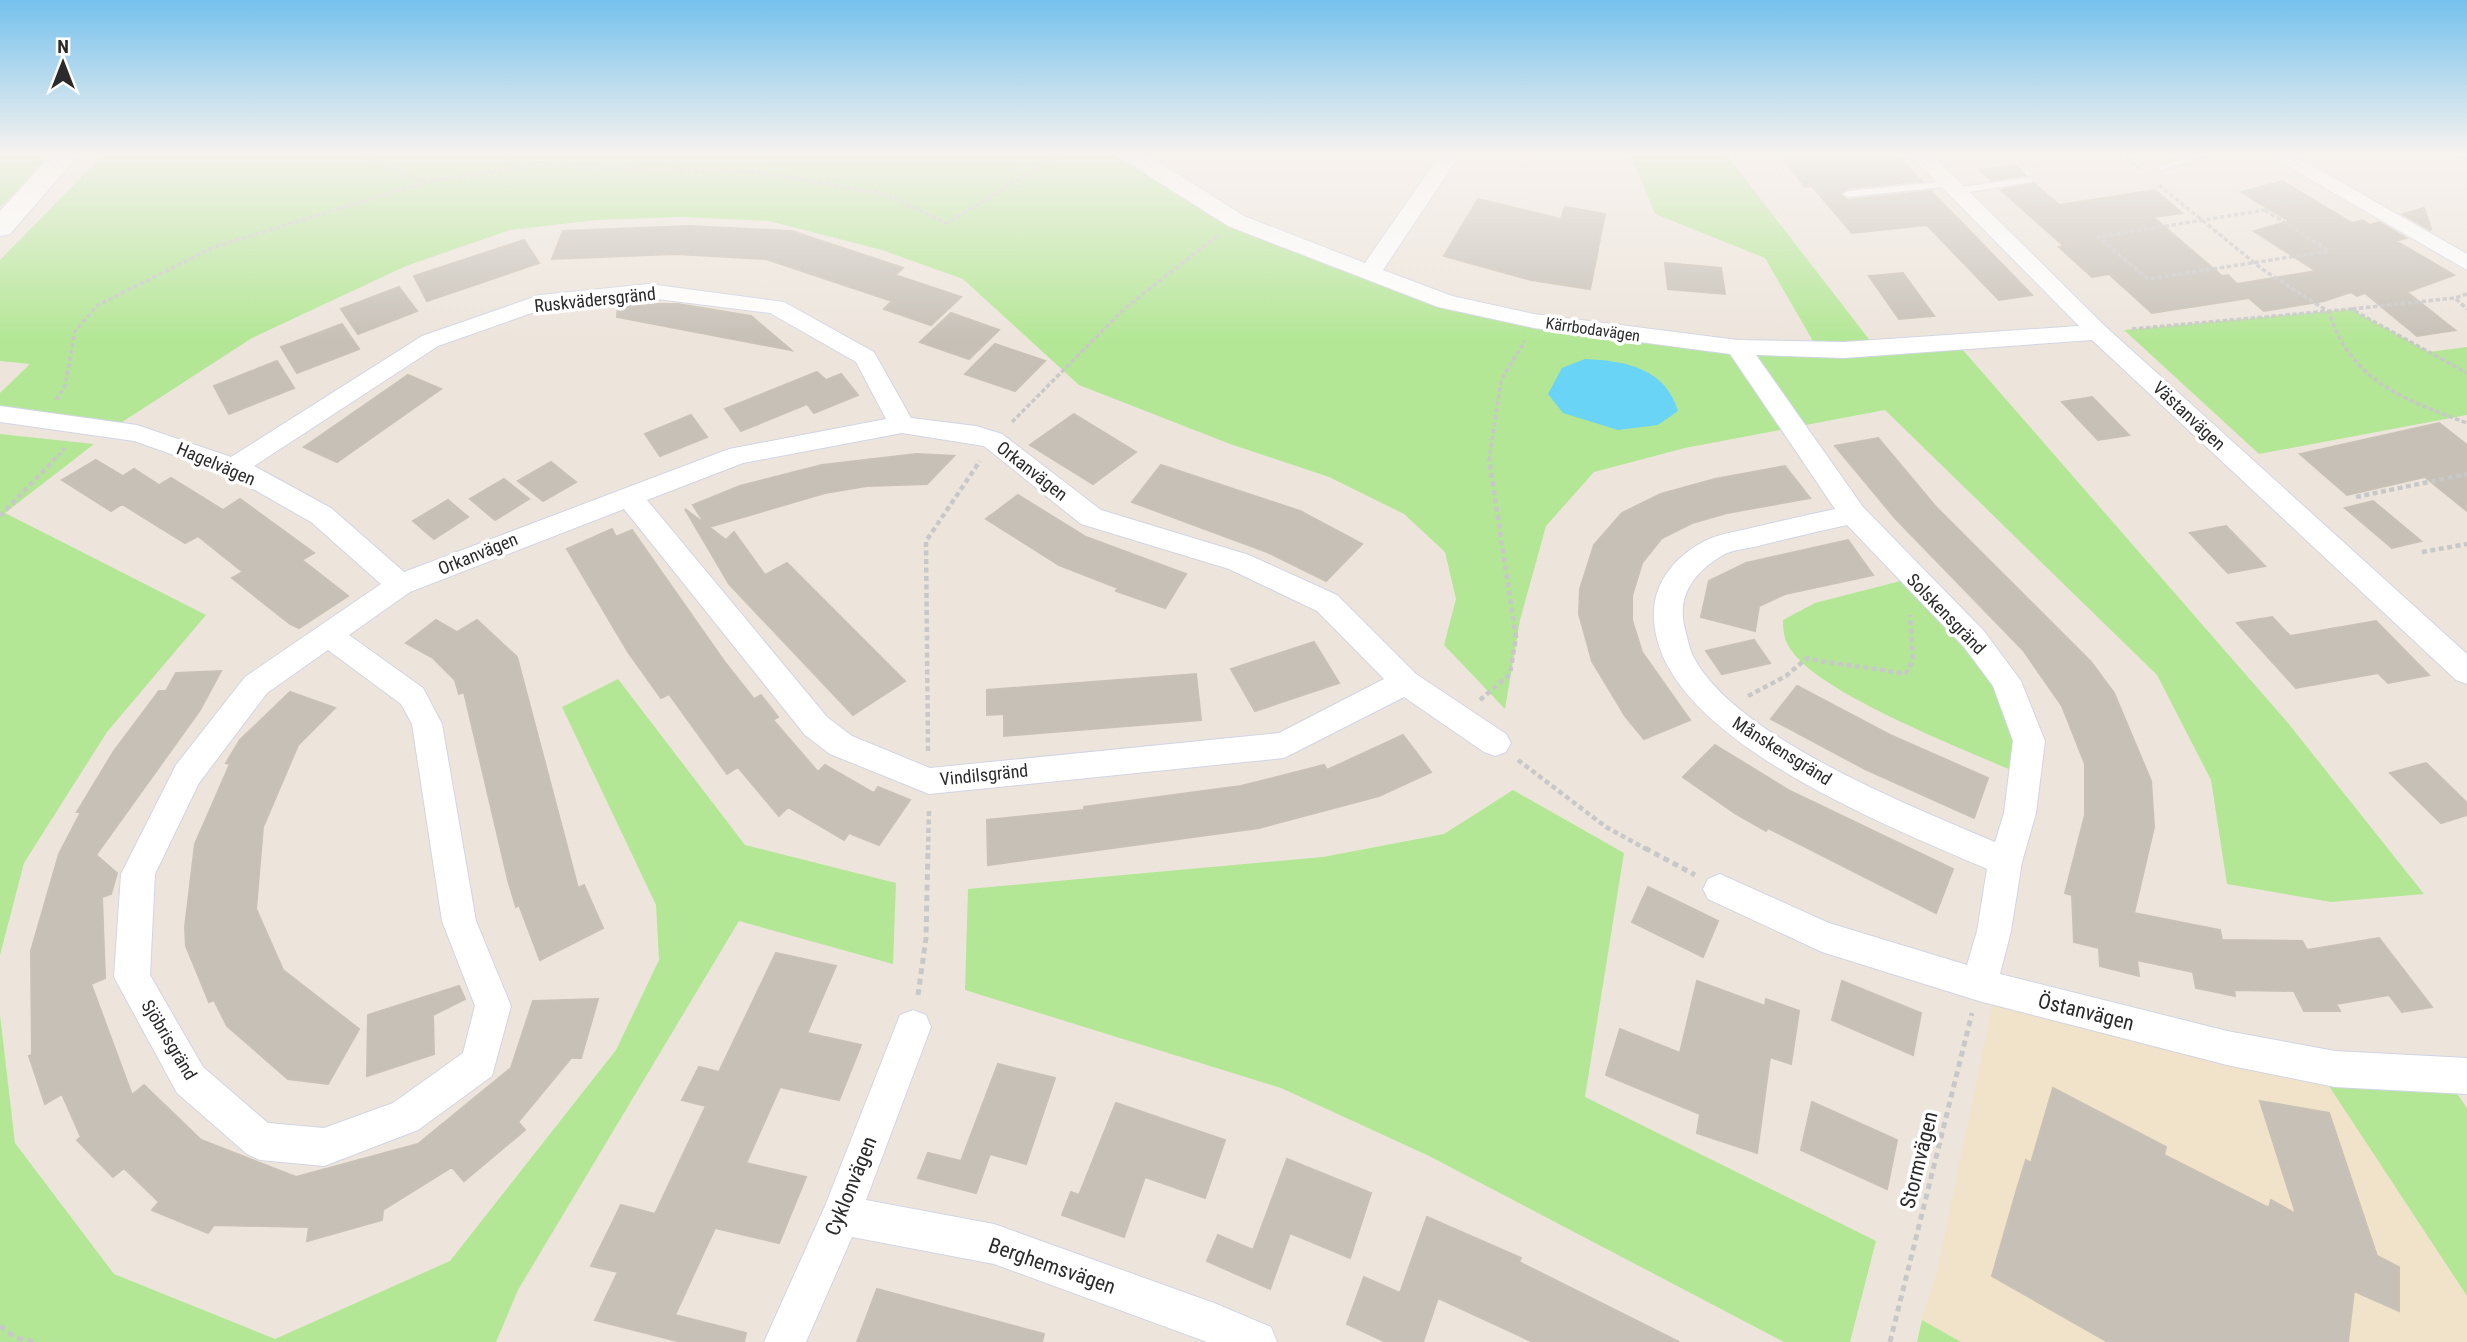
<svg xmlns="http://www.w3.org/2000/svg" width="2467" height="1342" font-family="'Roboto Condensed',sans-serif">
<rect width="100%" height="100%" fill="#ede5dc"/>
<path fill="#f0e3ca" d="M 1993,1003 L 2327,1083 L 2467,1296 L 2467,1342 L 1961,1342 L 1922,1320 L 1937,1271 Z"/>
<path fill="#b3e795" d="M 0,153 L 49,153 L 23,186 L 0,207 Z
M 105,153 L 1123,153 L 1149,164 L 1236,221 L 1369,273 L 1534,321 L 1817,348 L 1765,258 L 1655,214 L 1630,153 L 1725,153 L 1875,347 L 1955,341 L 2288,723 L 2424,894 L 2331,902 L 2227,884 L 2211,780 L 2157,675 L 1885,410 L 1685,448 L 1594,472 L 1546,526 L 1520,620 L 1505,709 L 1444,645 L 1456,599 L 1445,552 L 1404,514 L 1329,477 L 1230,444 L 1079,385 L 963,279 L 882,250 L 769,221 L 681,217 L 597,220 L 510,230 L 406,266 L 252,338 L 113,428 L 0,413 L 0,393 L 30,364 L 0,361 L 0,260 Z
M 2351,309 L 2429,352 L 2467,347 L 2467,415 L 2259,454 L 2124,330 Z
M 0,434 L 94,444 L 5,513 L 206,615 L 107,732 L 24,863 L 0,955 Z
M 1912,578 L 2006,681 L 2027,777 C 1971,752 1829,698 1794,654 C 1785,643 1783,634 1783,620 L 1815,603 Z
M 618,679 L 745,845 L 896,883 L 893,964 L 739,921 L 518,1290 L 496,1342 L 0,1342 L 0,1015 L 15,1143 L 114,1274 L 275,1339 L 450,1261 L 616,1050 L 659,960 L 656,905 L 562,707 Z
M 1513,790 L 1624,853 L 1585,1097 L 1876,1241 L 1850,1342 L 1784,1342 L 1429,1156 L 1281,1088 L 965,990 L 968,889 L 1323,857 L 1444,834 Z
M 2327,1083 L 2456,1092 L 2467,1108 L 2467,1296 Z
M 1922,1320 L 1961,1342 L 1917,1342 Z"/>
<path fill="#69d4f5" d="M 1585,359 C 1626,361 1665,368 1678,411 L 1658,425 L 1618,430 L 1563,413 L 1548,394 L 1562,368 Z"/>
<path fill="#c6c0b7" stroke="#c9c1b5" stroke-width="2" d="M 1812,153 L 1896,153 L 1921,181 L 1848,188 L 1841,195 L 1848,200 L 1931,191 L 2032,295 L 1999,300 L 1927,225 L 1852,233 L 1812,186 L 1805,187 L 1781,155 Z
M 2015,165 L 2025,175 L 1991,180 L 1980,170 Z
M 2282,181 L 2352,223 L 2363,220 L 2370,225 L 2379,222 L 2406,238 L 2396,241 L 2454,275 L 2407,292 L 2455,330 L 2417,336 L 2365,293 L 2357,296 L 2351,292 L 2324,301 L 2264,311 L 2249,298 L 2152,313 L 2109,274 L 2092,277 L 2059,247 L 2064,246 L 2001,190 L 2034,183 L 2059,205 L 2155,190 L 2182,213 L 2153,217 L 2222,276 L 2228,275 L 2237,284 L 2316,271 L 2254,231 L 2289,221 L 2241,192 Z
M 1478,199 L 1561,219 L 1565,207 L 1605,214 L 1590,289 L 1531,280 L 1444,256 Z
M 2424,208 L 2431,229 L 2430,230 L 2403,214 Z
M 690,226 L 792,231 L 903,268 L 895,275 L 961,297 L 931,325 L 884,309 L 892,301 L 766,259 L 675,254 L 552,259 L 563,231 Z
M 524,240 L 539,263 L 427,301 L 414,276 Z
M 1665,263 L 1721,268 L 1725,294 L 1668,289 Z
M 1903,273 L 1934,316 L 1899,319 L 1869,276 Z
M 399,287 L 417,311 L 358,334 L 341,309 Z
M 618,304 L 678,304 L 751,316 L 791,350 L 617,317 Z
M 951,313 L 999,330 L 969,359 L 920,342 Z
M 342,324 L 359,349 L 297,373 L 281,347 Z
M 995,344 L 1045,361 L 1015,391 L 965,374 Z
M 277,361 L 294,388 L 229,414 L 214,386 Z
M 817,372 L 826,380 L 841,374 L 858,395 L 814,413 L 807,404 L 741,431 L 725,409 Z
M 408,375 L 441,389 L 337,462 L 304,447 Z
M 2092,397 L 2129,435 L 2098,440 L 2062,402 Z
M 1074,414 L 1136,452 L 1093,484 L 1030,445 Z
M 691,415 L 707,437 L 660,456 L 645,434 Z
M 2439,423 L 2467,445 L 2467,511 L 2425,477 L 2347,495 L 2300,454 Z
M 1878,438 L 1935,506 L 2091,662 L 2114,693 L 2151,781 L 2154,827 L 2134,913 L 2220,930 L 2222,940 L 2302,941 L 2307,950 L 2379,938 L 2432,1007 L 2402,1012 L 2389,995 L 2336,1004 L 2340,1011 L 2304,1011 L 2294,991 L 2234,990 L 2235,996 L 2196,988 L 2193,972 L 2137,960 L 2139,976 L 2100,966 L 2099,948 L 2074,942 L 2072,895 L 2065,893 L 2085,815 L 2085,764 L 2062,706 L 2023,650 L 1895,518 L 1835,446 Z
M 916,454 L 954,456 L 927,484 L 867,486 L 825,493 L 709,527 L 726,540 L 734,532 L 765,575 L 787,563 L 905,681 L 853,715 L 729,584 L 685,509 L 705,524 L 693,505 L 740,486 L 822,465 Z
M 96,460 L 123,476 L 134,469 L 159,485 L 171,478 L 223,510 L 240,499 L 314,553 L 302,560 L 348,596 L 299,628 L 290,624 L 232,578 L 243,572 L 198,536 L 185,543 L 122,504 L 111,511 L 62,480 Z
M 551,462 L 576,482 L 543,501 L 518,481 Z
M 1161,465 L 1300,511 L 1362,544 L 1326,581 L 1267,552 L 1132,502 Z
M 1785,466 L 1810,498 L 1727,513 L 1692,523 L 1662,538 L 1642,563 L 1632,596 L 1632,620 L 1642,652 L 1690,720 L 1644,739 L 1625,716 L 1592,661 L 1579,614 L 1580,589 L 1594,545 L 1622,513 L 1661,494 L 1715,479 Z
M 504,479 L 529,499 L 495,520 L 470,499 Z
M 1018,495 L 1086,537 L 1186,574 L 1165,608 L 1116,591 L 1118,588 L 1059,565 L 986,519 Z
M 448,500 L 468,517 L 434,539 L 413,521 Z
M 2373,501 L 2421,541 L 2392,548 L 2345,508 Z
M 2226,526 L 2265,566 L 2228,573 L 2190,533 Z
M 612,529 L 616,537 L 632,530 L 724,661 L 754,699 L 761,695 L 778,717 L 773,720 L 818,772 L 825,765 L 874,793 L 878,787 L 910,800 L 879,845 L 849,833 L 844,840 L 788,807 L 779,816 L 738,767 L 727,774 L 669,694 L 661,698 L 628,652 L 567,549 Z
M 1848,540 L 1873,575 L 1785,594 L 1759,606 L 1755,631 L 1701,617 L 1709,581 L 1746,563 Z
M 2272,617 L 2290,636 L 2376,621 L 2429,675 L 2388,683 L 2378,673 L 2296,688 L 2237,623 Z
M 436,620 L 457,632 L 477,620 L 517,657 L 578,888 L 584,885 L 603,928 L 540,960 L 519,905 L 516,907 L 508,880 L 464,692 L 459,694 L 455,680 L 433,658 L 406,643 Z
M 1754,640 L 1770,663 L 1722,674 L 1706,651 Z
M 1314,642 L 1339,683 L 1255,711 L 1231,669 Z
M 221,671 L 200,710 L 96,855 L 117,873 L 111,894 L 102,897 L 105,978 L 91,984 L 132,1095 L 144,1085 L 201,1140 L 296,1177 L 418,1144 L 511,1068 L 533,1001 L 598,999 L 581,1058 L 571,1058 L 518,1122 L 525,1130 L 464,1181 L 452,1167 L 383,1210 L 382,1220 L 307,1241 L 309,1227 L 214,1225 L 208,1233 L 152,1210 L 159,1202 L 124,1168 L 113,1177 L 77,1140 L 81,1137 L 62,1094 L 45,1104 L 29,1056 L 32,1055 L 31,951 L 59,854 L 81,812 L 77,812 L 114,751 L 159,691 L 166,691 L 176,673 Z
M 1196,674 L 1201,720 L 1004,736 L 1004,714 L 987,715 L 987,690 Z
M 1797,686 L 1890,735 L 1988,778 L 1974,818 L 1865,769 L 1771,719 Z
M 290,692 L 335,708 L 298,745 L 263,827 L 256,909 L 283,970 L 359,1029 L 328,1084 L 288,1079 L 227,1026 L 214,1000 L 209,1002 L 186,946 L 185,927 L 195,844 L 230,764 L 226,763 L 240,740 Z
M 1403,735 L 1431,772 L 1379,796 L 1259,828 L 988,865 L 987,820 L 1084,810 L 1084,807 L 1241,786 L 1324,765 L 1327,770 Z
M 1715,745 L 1790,791 L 1953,869 L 1936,913 L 1768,828 L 1766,831 L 1736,814 L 1683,777 Z
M 2426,763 L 2467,803 L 2467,815 L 2441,823 L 2390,773 Z
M 1648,887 L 1718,921 L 1703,957 L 1632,922 Z
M 776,953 L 836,966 L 807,1033 L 861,1045 L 839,1100 L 780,1087 L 746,1163 L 806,1177 L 779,1243 L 715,1228 L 675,1315 L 746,1333 L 744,1342 L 681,1342 L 595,1320 L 618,1272 L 591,1266 L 621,1205 L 655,1214 L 706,1106 L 682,1100 L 699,1067 L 719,1072 Z
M 1697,981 L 1765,1006 L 1766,999 L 1799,1011 L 1791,1064 L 1770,1057 L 1757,1153 L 1697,1133 L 1700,1114 L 1606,1075 L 1620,1029 L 1680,1053 Z
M 1842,981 L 1921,1013 L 1913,1055 L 1832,1020 Z
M 459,986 L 465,999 L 433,1015 L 434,1054 L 367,1076 L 368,1015 Z
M 998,1064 L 1055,1078 L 1026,1164 L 990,1154 L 976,1193 L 918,1178 L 928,1153 L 961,1161 Z
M 2053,1088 L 2166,1147 L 2164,1155 L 2269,1208 L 2271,1200 L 2296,1214 L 2260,1101 L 2329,1113 L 2377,1256 L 2399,1267 L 2399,1311 L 2354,1291 L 2348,1342 L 2108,1342 L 1992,1276 L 2017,1189 L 2026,1160 L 2031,1163 Z
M 1812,1102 L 1897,1140 L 1887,1189 L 1801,1150 Z
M 1116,1103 L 1225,1140 L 1205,1198 L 1145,1177 L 1124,1237 L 1062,1215 L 1071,1192 L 1079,1195 Z
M 1287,1159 L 1371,1193 L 1350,1258 L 1290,1233 L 1270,1289 L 1207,1261 L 1218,1235 L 1253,1250 Z
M 1427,1217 L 1521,1258 L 1519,1262 L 1679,1342 L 1533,1342 L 1438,1298 L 1423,1342 L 1386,1342 L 1347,1324 L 1364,1277 L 1400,1293 Z
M 877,1289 L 1044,1334 L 1042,1342 L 857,1342 Z"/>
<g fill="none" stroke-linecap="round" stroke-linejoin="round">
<defs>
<path id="lane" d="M 2197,153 L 2212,153 L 2162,170 L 2154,168 Z
M 2029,177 L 2032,178 L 2032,182 L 1956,194 L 1951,191 L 1956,188 Z
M 1949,181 L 1952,182 L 1952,186 L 1848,197 L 1843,194 L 1848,191 Z"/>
<path id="street" d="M 1113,153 L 1141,153 L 1156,160 L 1244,216 L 1365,263 L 1441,153 L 1461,153 L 1383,270 L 1452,296 L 1534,314 L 1738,340 L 1844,342 L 2079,326 L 1908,153 L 1930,153 L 2106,327 L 2467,654 L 2467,684 L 2456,680 L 2092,340 L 1844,358 L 1756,355 L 1863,507 L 1984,631 L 2021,681 L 2045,741 L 2036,813 L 2022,862 L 2011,931 L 2000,974 L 2227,1031 L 2335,1051 L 2467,1058 L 2467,1094 L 2335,1087 L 2227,1065 L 1979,1001 L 1822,952 L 1708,899 L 1703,889 L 1708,879 L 1720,874 L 1829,923 L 1967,965 L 1977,931 L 1987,869 C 1894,828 1651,736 1654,613 C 1654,580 1678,554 1707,540 C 1719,534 1734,532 1747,529 C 1777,522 1806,515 1835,509 L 1730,354 L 1534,328 L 1438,307 L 1228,226 ZM 1847,525 L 1964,647 L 1993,686 L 2013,741 L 2004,813 L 1995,842 C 1913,807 1737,738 1694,658 C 1690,651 1688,641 1686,633 C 1675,597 1693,573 1723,555 C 1732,550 1744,549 1754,547 C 1785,539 1816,532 1847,525 Z
M 2265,153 L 2290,153 L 2467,254 L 2467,270 Z
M 649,284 L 784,302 L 874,352 L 911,418 L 976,426 L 1002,434 L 1101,510 L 1249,555 L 1337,595 L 1416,674 L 1506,734 L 1511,743 L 1506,752 L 1495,756 L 1484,752 L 1404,697 L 1284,758 L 929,794 L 830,754 L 805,735 L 624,509 L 410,592 L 349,635 L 423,688 L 442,724 L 476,921 L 511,1006 L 492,1076 L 418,1130 L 324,1166 L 260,1160 L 247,1154 L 177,1093 L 114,977 L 121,874 L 176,765 L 245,677 L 381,584 L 311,522 L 225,473 L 134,441 L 0,422 L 0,406 L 137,425 L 231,457 L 422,336 L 540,295 ZM 649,298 L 770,313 L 856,362 L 886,419 L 729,449 L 404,572 L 331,508 L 254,466 L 438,346 L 543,309 ZM 902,433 L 984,446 L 1081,524 L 1229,569 L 1317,611 L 1384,679 L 1279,733 L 930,768 L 852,736 L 827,717 L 647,500 L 743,463 ZM 328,650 L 401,704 L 412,724 L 442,921 L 475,1006 L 463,1053 L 393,1103 L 324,1128 L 268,1123 L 203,1067 L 150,975 L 155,874 L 199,783 L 267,693 Z
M 913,1010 L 926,1015 L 931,1027 L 866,1200 L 994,1224 L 1214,1303 L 1271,1327 L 1277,1342 L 1207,1342 L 994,1264 L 852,1237 L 806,1342 L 764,1342 L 825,1206 L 900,1015 Z"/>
<path id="secondary" d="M 53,153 L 80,153 L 10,234 L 0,236 L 0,211 Z"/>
</defs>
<use href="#lane" stroke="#d1d5e4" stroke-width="3"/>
<use href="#street" stroke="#d1d5e4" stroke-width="2"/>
<use href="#secondary" stroke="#d1d5e4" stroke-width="3"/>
<path stroke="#c8c8c8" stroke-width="3.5" stroke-dasharray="4.5 2.5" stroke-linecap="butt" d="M 354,153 L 424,181
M 2121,153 L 2139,168
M 2452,153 L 2467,160
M 2159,185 L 2262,269 L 2329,312 C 2350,381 2405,400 2467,423
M 2265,210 L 2329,251 L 2148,279 L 2098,237 Z
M 2467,294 L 2455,298 L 2467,309
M 2352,309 L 2455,298
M 2132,329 L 2351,309 L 2467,373
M 56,400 L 65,386 L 75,331 L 98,305 L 214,247 L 426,182 L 531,165 L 757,172 L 883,194 L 947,223 L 1062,153
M 1012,422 L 1125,308 L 1218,235
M 53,461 L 65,448
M 1489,461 L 1501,380 L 1525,341"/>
<path stroke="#c8c8c8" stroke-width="4.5" stroke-dasharray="5 3.5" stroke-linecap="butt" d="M 2356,497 L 2467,474
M 0,516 L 55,459
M 2422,552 L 2467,544
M 1748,696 L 1786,676 L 1807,658 C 1840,666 1872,667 1905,674 L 1913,661 L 1910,615
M 1480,700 L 1510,674 L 1516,637 L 1489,459
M 928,751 L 926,541 L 980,461
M 1518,760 L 1606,827 L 1648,850
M 928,850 L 929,809"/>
<path stroke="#c8c8c8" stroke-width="5" stroke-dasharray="6 4.5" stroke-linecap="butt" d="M 1645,848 L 1695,875
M 918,995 L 926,938 L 928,848
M 0,1326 L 16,1338 L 34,1342
M 1890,1342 L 1972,1013"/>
<use href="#lane" fill="#fff" fill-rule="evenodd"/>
<use href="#street" fill="#fff" fill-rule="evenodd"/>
<use href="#secondary" fill="#fff" fill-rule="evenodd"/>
</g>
<linearGradient id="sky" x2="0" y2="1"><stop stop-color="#75c1ed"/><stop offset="0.45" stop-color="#f7f3ef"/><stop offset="1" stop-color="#f7f3ef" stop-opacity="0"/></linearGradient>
<rect width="2467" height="341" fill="url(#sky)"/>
<g text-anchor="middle" stroke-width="7" stroke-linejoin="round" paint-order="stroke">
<g font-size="16" fill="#2b2b2b" stroke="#fff">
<text transform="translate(1593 329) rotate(8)" y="6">Kärrbodavägen</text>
</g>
<g font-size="18" fill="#2b2b2b" stroke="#fff">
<text transform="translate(595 300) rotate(-6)" y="6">Ruskvädersgränd</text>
<text transform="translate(2189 416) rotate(43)" y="6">Västanvägen</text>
<text transform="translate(216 464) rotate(23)" y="6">Hagelvägen</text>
<text transform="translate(1032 471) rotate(38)" y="6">Orkanvägen</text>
<text transform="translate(478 554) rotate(-22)" y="6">Orkanvägen</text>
<text transform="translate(1946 614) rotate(46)" y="6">Solskensgränd</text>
<text transform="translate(1782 751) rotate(32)" y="6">Månskensgränd</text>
<text transform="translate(984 775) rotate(-6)" y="6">Vindilsgränd</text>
<text transform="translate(169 1040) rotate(59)" y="6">Sjöbrisgränd</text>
</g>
<g font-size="21" fill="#2b2b2b" stroke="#fff">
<text transform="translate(2086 1012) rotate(14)" y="7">Östanvägen</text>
<text transform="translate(1919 1160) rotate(-76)" y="7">Stormvägen</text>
<text transform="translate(851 1186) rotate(-68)" y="7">Cyklonvägen</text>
<text transform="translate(1052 1266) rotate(19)" y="7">Berghemsvägen</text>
</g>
</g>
<g transform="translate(63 63)" stroke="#ffffff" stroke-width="5" paint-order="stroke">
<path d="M0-5L12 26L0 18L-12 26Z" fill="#2b2b2b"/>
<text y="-10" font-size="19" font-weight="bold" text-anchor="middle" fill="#2b2b2b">N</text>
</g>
</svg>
